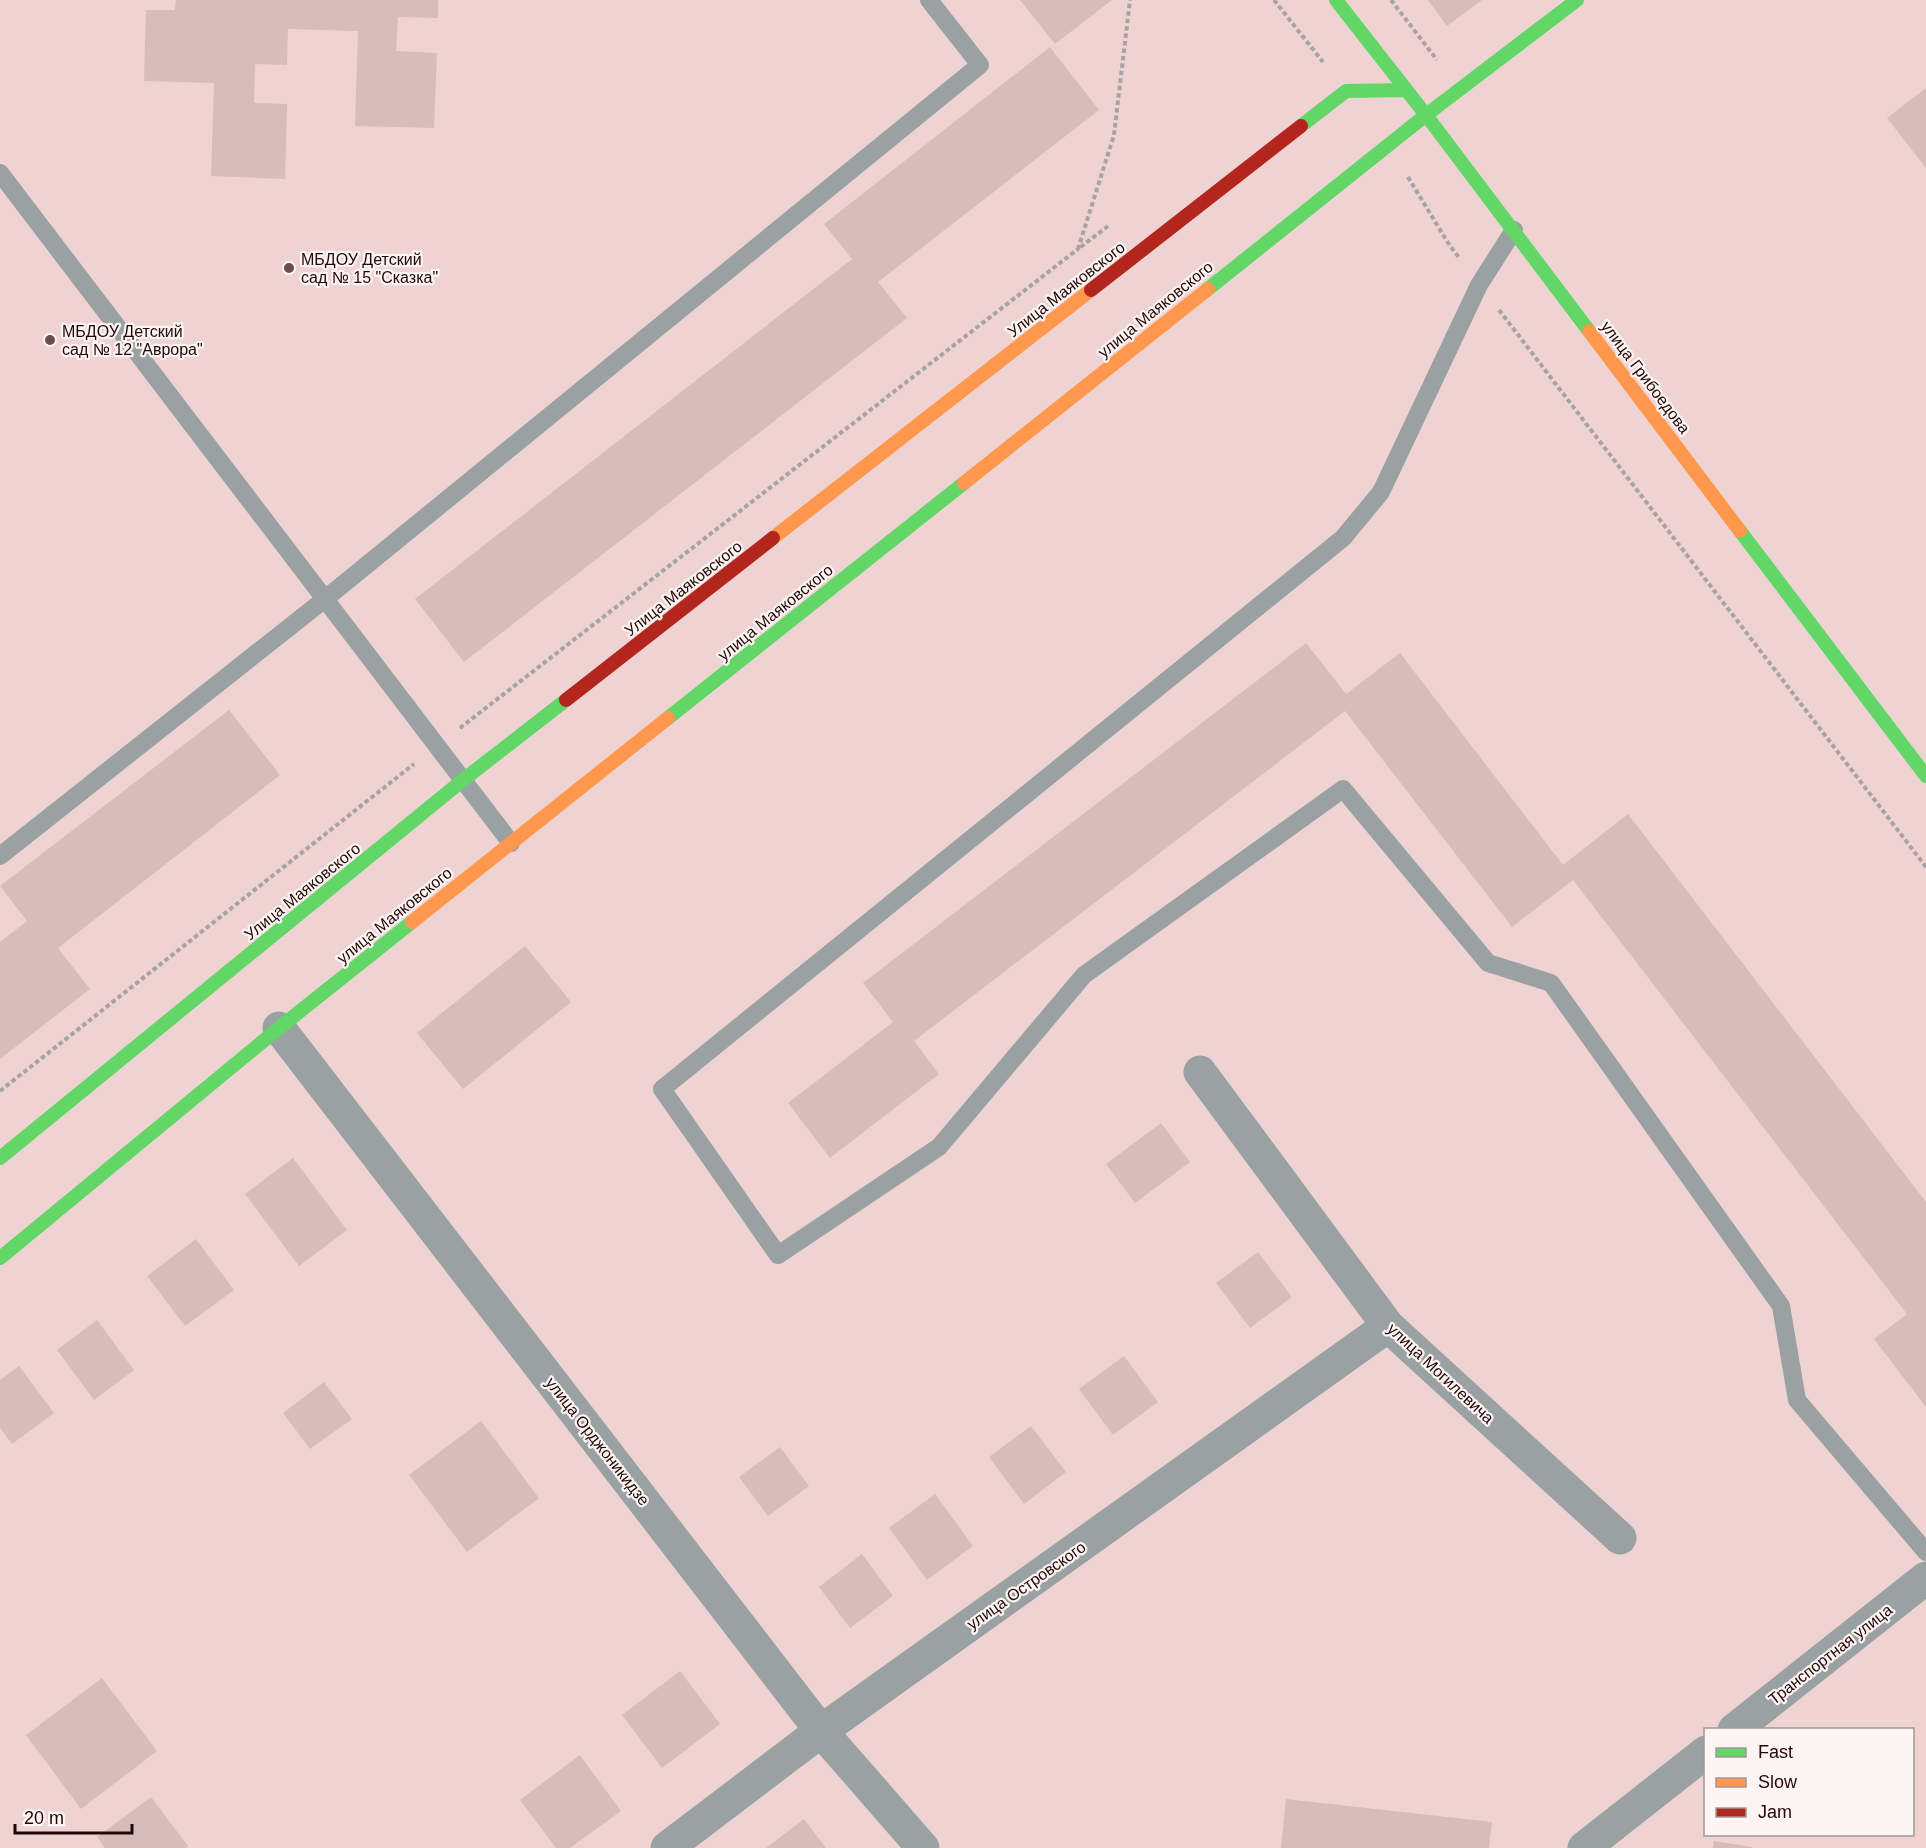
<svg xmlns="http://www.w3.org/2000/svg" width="1926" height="1848" font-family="Arial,sans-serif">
<rect width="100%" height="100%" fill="#eed3d2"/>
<path fill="#d7bcbc" d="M 176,0 L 438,0 L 438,18 L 398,17 L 396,51 L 437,53 L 434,128 L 355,126 L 358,31 L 288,29 L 287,65 L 255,64 L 254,103 L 287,104 L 285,179 L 211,176 L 214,83 L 144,81 L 146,10 L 175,10 Z
M 1020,0 L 1112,0 L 1055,44 Z
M 1428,0 L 1482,0 L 1447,26 Z
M 1050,47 L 1099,110 L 878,282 L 907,318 L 464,662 L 415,599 L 852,259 L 824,224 Z
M 1926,88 L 1926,168 L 1887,118 Z
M 1306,643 L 1346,694 L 1400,653 L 1563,865 L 1628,814 L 1926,1202 L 1926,1407 L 1874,1339 L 1907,1314 L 1573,880 L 1512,927 L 1345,711 L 914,1041 L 939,1074 L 830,1158 L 788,1103 L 893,1022 L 863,983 Z
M 229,710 L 280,775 L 58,948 L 90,989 L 0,1059 L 0,942 L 27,921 L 0,886 Z
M 525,946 L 571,1002 L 463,1089 L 417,1033 Z
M 1161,1123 L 1190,1162 L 1135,1203 L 1106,1164 Z
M 293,1158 L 347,1230 L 299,1266 L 245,1194 Z
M 196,1239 L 234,1290 L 185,1326 L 147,1276 Z
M 1258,1252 L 1292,1297 L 1250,1328 L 1216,1283 Z
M 97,1320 L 134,1370 L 94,1400 L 57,1350 Z
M 1124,1356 L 1158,1402 L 1113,1435 L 1079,1389 Z
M 19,1366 L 54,1413 L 12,1444 L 0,1428 L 0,1380 Z
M 324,1382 L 352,1419 L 310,1449 L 283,1413 Z
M 481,1421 L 539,1498 L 467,1552 L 409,1475 Z
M 1031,1426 L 1066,1472 L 1024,1504 L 989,1457 Z
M 780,1447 L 809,1486 L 768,1516 L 739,1477 Z
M 935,1494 L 973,1546 L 927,1580 L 889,1528 Z
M 862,1554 L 893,1596 L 850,1628 L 819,1587 Z
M 680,1671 L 720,1724 L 662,1768 L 622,1715 Z
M 102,1678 L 157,1751 L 81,1809 L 26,1735 Z
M 580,1755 L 621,1811 L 570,1848 L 556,1848 L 520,1800 Z
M 151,1797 L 188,1846 L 186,1848 L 105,1848 L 97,1837 Z
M 1286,1799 L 1492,1822 L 1489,1848 L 1281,1848 Z
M 804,1819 L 826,1848 L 766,1848 Z
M 1714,1841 L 1752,1847 L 1752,1848 L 1713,1848 Z"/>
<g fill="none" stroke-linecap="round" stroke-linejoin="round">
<path stroke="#a8a2a2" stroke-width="4" stroke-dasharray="4.5 3" stroke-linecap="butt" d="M 1274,0 L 1323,62
M 1391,0 L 1437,60
M 1408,177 L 1448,243 L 1460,259
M 1108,226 L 1078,249 L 1114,135 L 1130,0
M 1499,310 L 1926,867
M 460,728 L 1078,249
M 0,1091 L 414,764"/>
<path stroke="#9aa1a2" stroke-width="18" d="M 0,173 L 511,843
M 1514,230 L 1479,285 L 1381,492 L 1343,538 L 662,1089 L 778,1255 L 939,1147 L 1084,975 L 1343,789 L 1488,963 L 1551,983 L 1781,1306 L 1797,1400 L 1926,1552
M 0,856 L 325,599 L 980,65 L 929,0"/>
<path stroke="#9aa1a2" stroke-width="33" d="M 279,1028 L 821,1731 L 923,1848
M 1200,1072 L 1388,1326 L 1620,1538
M 1734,1730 L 1926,1578
M 667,1848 L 821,1731 L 1388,1326
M 1584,1848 L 1706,1752"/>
<path stroke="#63d668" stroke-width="14" d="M 1336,0 L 1426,115 L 1589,331
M 1301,126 L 1346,91 L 1406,90
M 1208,289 L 1426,115 L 1577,0
M 1740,531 L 1926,776
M 668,718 L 964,483
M 0,1158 L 463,780 L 566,700
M 0,1258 L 279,1028 L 412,922"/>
<path stroke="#ff974d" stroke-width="14" d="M 1589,331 L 1740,531
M 964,483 L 1208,289
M 773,538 L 1091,290
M 412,922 L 668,718"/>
<path stroke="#b3261e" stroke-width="14" d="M 1091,290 L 1301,126
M 566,700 L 773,538"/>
</g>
<g fill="#694e4f" stroke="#fdf5f4" stroke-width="2">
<circle cx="289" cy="268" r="6"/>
<circle cx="50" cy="340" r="6"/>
</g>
<g text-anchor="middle" stroke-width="4.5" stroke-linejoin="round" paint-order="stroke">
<g font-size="16" fill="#220708" stroke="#fdf5f4" text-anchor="start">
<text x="301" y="265">МБДОУ Детский<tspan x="301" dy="18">сад № 15 "Сказка"</tspan></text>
<text x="62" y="337">МБДОУ Детский<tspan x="62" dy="18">сад № 12 "Аврора"</tspan></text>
</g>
<g font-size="16" fill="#220708" stroke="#fdf5f4">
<text transform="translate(1066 289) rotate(-38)" y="6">Улица Маяковского</text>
<text transform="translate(1155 309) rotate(-39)" y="6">улица Маяковского</text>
<text transform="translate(1646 377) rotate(53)" y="6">улица Грибоедова</text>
<text transform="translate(683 588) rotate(-38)" y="6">Улица Маяковского</text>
<text transform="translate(775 612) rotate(-39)" y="6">улица Маяковского</text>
<text transform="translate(302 891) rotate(-39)" y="6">Улица Маяковского</text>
<text transform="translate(394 915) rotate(-39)" y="6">улица Маяковского</text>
<text transform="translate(1441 1373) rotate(43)" y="6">улица Могилевича</text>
<text transform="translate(598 1441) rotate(52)" y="6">улица Орджоникидзе</text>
<text transform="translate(1026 1585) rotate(-35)" y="6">улица Островского</text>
<text transform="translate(1830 1654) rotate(-38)" y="6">Транспортная улица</text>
</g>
</g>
<rect x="1704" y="1728" width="210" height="108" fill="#fdf5f4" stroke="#a59696" stroke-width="1.5"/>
<rect x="1716" y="1748" width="30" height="9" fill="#63d668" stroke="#a59696" stroke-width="1.5"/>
<text x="1758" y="1758" font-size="18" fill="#220708">Fast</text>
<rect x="1716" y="1778" width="30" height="9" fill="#ff974d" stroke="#a59696" stroke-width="1.5"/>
<text x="1758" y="1788" font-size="18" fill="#220708">Slow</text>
<rect x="1716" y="1808" width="30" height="9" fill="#b3261e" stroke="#a59696" stroke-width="1.5"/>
<text x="1758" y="1818" font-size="18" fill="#220708">Jam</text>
<path d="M15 1824v9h117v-9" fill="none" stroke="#220708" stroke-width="3"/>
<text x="24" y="1824" font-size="18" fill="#220708" stroke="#fdf5f4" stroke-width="4.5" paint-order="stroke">20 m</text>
</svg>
